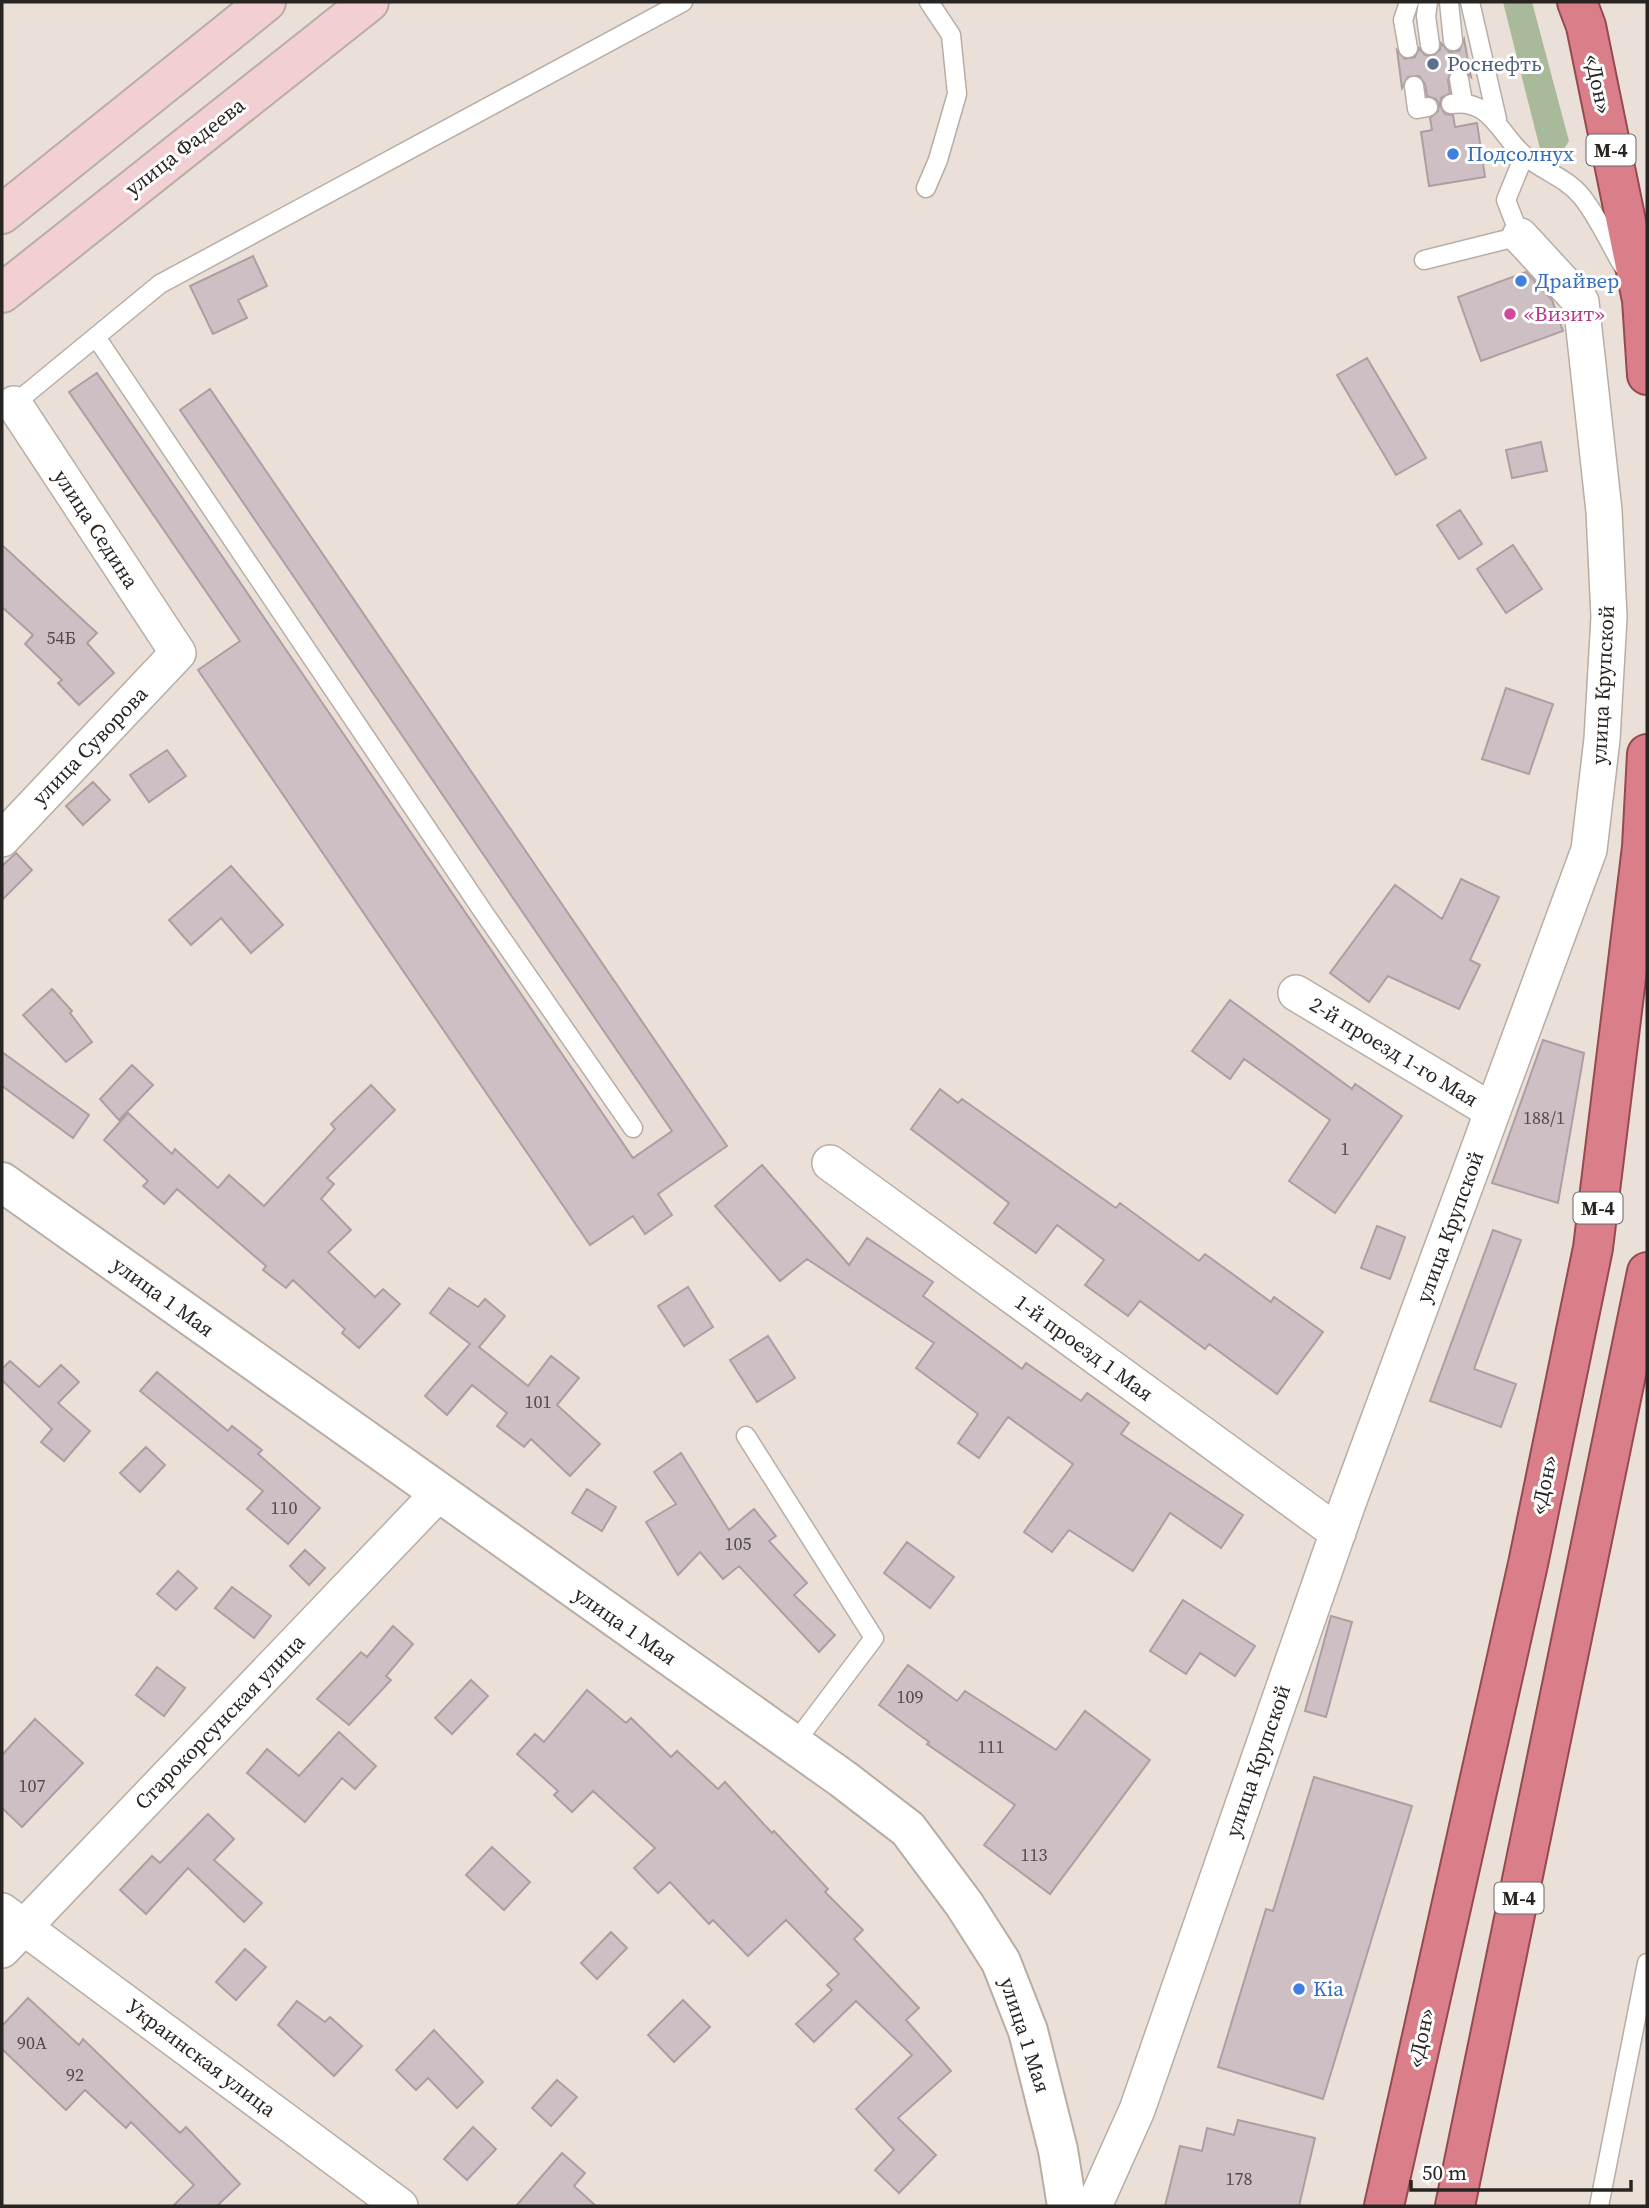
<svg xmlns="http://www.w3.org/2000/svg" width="1649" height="2208" font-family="'Source Serif 4',serif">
<rect width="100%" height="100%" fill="#ebe0d7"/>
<path fill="#a9ba9b" d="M 1503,2 L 1532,2 L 1569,141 L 1556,161 L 1540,149 Z"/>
<path fill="#cebfc4" stroke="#ac9ea2" stroke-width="2" d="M 1464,39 L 1471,77 L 1462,68 L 1451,71 L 1448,80 L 1450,93 L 1441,98 L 1440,105 L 1445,114 L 1453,115 L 1455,127 L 1477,123 L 1485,177 L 1429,186 L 1421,132 L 1432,130 L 1430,118 L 1438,111 L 1439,104 L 1436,99 L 1427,96 L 1425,84 L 1419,76 L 1408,77 L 1402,88 L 1397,50 L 1405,59 L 1415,57 L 1419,48 L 1425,55 L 1432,56 L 1440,50 L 1441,43 L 1449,52 L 1459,51 Z
M 253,256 L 267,286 L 238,300 L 247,318 L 213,334 L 190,286 Z
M 1526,272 L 1552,300 L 1563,331 L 1481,361 L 1458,297 Z
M 1367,358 L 1426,458 L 1396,475 L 1337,375 Z
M 97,373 L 633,1158 L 672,1131 L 180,410 L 210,389 L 727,1146 L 658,1194 L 672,1215 L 645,1234 L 633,1216 L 590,1245 L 198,670 L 240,641 L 69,392 Z
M 1541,442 L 1547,471 L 1512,478 L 1506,450 Z
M 1460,510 L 1482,544 L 1459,559 L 1437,525 Z
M 2,545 L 97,633 L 87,643 L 114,673 L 79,705 L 58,683 L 62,680 L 25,644 L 33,635 L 2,607 Z
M 1513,545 L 1542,589 L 1506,613 L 1477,569 Z
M 1506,688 L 1553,704 L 1529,774 L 1482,759 Z
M 167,750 L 186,776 L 149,802 L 130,775 Z
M 93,782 L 110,800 L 83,825 L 66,806 Z
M 16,853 L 32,870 L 2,900 L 2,866 Z
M 231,866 L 283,925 L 251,953 L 221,918 L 191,945 L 169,920 Z
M 1461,879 L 1499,897 L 1470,960 L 1480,965 L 1459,1009 L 1388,976 L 1369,1002 L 1330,973 L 1395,885 L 1442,919 Z
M 52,989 L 72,1011 L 70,1013 L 92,1042 L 66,1062 L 23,1015 Z
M 1230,1000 L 1352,1089 L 1355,1084 L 1402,1116 L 1335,1213 L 1289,1181 L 1330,1120 L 1244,1059 L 1230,1079 L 1192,1051 Z
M 1543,1040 L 1584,1053 L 1558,1203 L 1492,1183 Z
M 2,1052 L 89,1115 L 73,1138 L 2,1086 Z
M 132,1065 L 153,1085 L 119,1120 L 100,1099 Z
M 371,1085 L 395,1110 L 327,1178 L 334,1184 L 321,1199 L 351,1230 L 328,1252 L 375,1297 L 383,1289 L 400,1304 L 359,1348 L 342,1333 L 345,1329 L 293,1280 L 286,1288 L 263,1270 L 266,1266 L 177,1189 L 164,1204 L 143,1186 L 148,1181 L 104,1140 L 128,1113 L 172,1154 L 175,1149 L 218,1188 L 229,1175 L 264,1206 L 335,1129 L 331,1124 Z
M 940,1089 L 958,1103 L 962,1099 L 1116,1208 L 1120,1203 L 1199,1261 L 1205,1254 L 1271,1302 L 1274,1297 L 1323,1332 L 1277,1394 L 1209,1344 L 1205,1349 L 1140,1301 L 1128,1316 L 1085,1285 L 1104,1260 L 1057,1225 L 1036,1253 L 994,1223 L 1009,1203 L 911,1129 Z
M 762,1165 L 849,1265 L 867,1238 L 933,1282 L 923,1296 L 1022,1369 L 1026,1363 L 1081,1401 L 1087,1393 L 1129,1423 L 1121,1434 L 1243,1515 L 1221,1548 L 1170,1513 L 1133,1571 L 1069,1530 L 1052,1552 L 1024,1532 L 1073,1464 L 1008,1417 L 979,1458 L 958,1443 L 978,1414 L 916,1368 L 934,1343 L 807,1259 L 780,1281 L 715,1206 Z
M 1377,1226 L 1405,1237 L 1390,1279 L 1361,1268 Z
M 1493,1230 L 1521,1240 L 1474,1369 L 1516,1384 L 1501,1427 L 1430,1401 Z
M 688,1287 L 713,1327 L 684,1346 L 658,1306 Z
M 449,1288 L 478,1307 L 485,1299 L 505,1316 L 479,1347 L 528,1386 L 551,1356 L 579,1378 L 557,1405 L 600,1444 L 570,1476 L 531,1439 L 524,1447 L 497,1426 L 507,1413 L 472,1385 L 447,1415 L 425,1396 L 470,1344 L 430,1313 Z
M 768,1336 L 795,1378 L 757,1402 L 730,1360 Z
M 10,1361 L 39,1387 L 61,1365 L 79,1382 L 58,1403 L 90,1431 L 64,1461 L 41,1442 L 52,1429 L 2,1380 L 2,1369 Z
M 157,1372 L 228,1431 L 232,1426 L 262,1450 L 258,1454 L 320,1508 L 288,1544 L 247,1509 L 263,1491 L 140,1391 Z
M 146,1447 L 165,1465 L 140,1492 L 120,1473 Z
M 681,1453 L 729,1530 L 754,1509 L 776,1536 L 769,1541 L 807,1583 L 794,1595 L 835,1635 L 819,1652 L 739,1566 L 723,1579 L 700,1552 L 678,1575 L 646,1522 L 676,1504 L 654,1472 Z
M 587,1489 L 616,1507 L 602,1531 L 572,1513 Z
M 907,1542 L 954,1577 L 930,1608 L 884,1573 Z
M 305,1550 L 325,1568 L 309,1585 L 290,1566 Z
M 178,1571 L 197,1588 L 176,1610 L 157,1594 Z
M 232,1587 L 271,1616 L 254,1638 L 215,1608 Z
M 1183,1600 L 1255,1646 L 1235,1676 L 1200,1653 L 1186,1674 L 1150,1651 Z
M 1331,1616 L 1352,1622 L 1326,1717 L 1305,1711 Z
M 393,1626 L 413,1644 L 386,1676 L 391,1680 L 349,1725 L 317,1699 L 361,1652 L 367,1657 Z
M 908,1665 L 957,1701 L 965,1691 L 1056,1750 L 1085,1711 L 1150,1760 L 1050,1894 L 984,1845 L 1015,1805 L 927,1744 L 929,1742 L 879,1705 Z
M 157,1667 L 185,1688 L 164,1716 L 136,1695 Z
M 471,1680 L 488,1696 L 452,1734 L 435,1718 Z
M 587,1690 L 626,1723 L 631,1718 L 671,1757 L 677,1751 L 718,1789 L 725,1782 L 772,1833 L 774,1831 L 828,1889 L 825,1892 L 863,1930 L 854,1939 L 919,2008 L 906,2020 L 951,2071 L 898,2118 L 936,2155 L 899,2193 L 875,2170 L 894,2150 L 856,2109 L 912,2055 L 856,2001 L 814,2042 L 796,2024 L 832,1990 L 827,1985 L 839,1974 L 786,1920 L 748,1956 L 713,1920 L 709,1924 L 670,1882 L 658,1893 L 634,1868 L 655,1848 L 593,1791 L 572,1812 L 554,1795 L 558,1791 L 517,1754 L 535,1734 L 544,1742 Z
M 35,1719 L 83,1763 L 22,1827 L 2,1808 L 2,1755 Z
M 339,1732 L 376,1766 L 355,1789 L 342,1778 L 305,1822 L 247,1773 L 267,1749 L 299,1776 Z
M 1314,1777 L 1412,1806 L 1323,2099 L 1218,2067 L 1266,1909 L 1273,1911 Z
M 208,1814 L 234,1839 L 214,1860 L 262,1903 L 244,1922 L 188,1868 L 146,1914 L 120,1890 L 152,1856 L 160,1863 Z
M 492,1847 L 530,1882 L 504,1910 L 466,1875 Z
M 611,1932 L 627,1948 L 597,1979 L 581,1963 Z
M 245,1949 L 266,1967 L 236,2000 L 216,1982 Z
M 28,1998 L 79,2045 L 83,2039 L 180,2133 L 186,2127 L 240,2184 L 217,2206 L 173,2206 L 194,2185 L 131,2122 L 126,2128 L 85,2090 L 66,2110 L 2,2049 L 2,2026 Z
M 683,2000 L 710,2027 L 674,2062 L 648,2035 Z
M 297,2001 L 325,2022 L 330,2017 L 362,2046 L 334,2076 L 278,2025 Z
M 434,2030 L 483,2082 L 457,2108 L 428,2078 L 416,2090 L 396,2070 Z
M 557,2080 L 577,2097 L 551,2126 L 532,2108 Z
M 1238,2120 L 1315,2138 L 1299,2206 L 1165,2206 L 1180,2146 L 1202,2151 L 1207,2128 L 1234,2135 Z
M 473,2127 L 496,2149 L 467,2180 L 444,2159 Z
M 562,2153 L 585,2173 L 574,2186 L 596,2206 L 516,2206 Z"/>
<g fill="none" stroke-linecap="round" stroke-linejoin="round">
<defs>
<path id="service" d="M 1428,2 L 1426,16 L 1430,45
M 1449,2 L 1453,41
M 1470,2 L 1497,119
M 1408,48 L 1403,20 L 1409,2
M 1459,79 L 1463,102
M 1414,86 L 1417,109 L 1428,107
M 1451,104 C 1492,98 1500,136 1525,156 C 1543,171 1567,178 1582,197 C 1598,217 1610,244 1623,266
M 926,188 L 938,160 L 957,94 L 951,35 L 929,2
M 1424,260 L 1520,236 L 1506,200 L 1524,156
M 96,337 L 484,913 L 633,1128
M 14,404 L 160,284 L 683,2
M 746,1436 L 874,1638 L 794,1744
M 1599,2206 L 1647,1963"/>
<path id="minor" d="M 2,839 L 178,653 L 14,404
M 1296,993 L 1492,1111
M 830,1163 L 1338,1533
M 2,1911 L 400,2206
M 2,1950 L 438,1494
M 1094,2206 L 1137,2110 L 1348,1503 L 1589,850 L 1602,739 L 1609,617 L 1604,511 L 1581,302 L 1520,236"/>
<path id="tertiary" d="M 2,1182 L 843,1779 L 908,1829 L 964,1904 L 1001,1962 L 1028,2031 L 1058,2150 L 1067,2206"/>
<path id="secondary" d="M 2,214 L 266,2
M 2,293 L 369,2"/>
<path id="trunk" d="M 1577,2 L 1586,26 L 1642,300 L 1647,375
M 1384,2206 L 1528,1564 L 1593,1248 L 1642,847 L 1647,754
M 1455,2206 L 1647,1272"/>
</defs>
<use href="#service" stroke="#b7ada4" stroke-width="21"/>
<use href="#minor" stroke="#b7ada4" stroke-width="38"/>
<use href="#tertiary" stroke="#b7ada4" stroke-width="42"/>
<use href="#secondary" stroke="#b7ada4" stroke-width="42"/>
<use href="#trunk" stroke="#954a52" stroke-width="42"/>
<use href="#service" stroke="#fff" stroke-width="18"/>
<use href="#minor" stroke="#fff" stroke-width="35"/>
<use href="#tertiary" stroke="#fff" stroke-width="38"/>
<use href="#secondary" stroke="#f1cfd3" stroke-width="38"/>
<use href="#trunk" stroke="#da7f8a" stroke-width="38"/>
</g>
<circle fill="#5c6f8a" stroke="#fff" stroke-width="2.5" cx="1433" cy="64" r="7"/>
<g fill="#3f7fe0" stroke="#fff" stroke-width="2.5">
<circle cx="1453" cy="154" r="7"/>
<circle cx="1521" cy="281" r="7"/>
<circle cx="1299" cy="1989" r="7"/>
</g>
<circle fill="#d1479c" stroke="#fff" stroke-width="2.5" cx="1510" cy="314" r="7"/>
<g text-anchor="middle" stroke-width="6" stroke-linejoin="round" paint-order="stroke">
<g font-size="18" fill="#524b4a">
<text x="61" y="644">54Б</text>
<text x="1544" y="1124">188/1</text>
<text x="1345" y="1155">1</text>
<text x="538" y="1408">101</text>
<text x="284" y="1514">110</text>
<text x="738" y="1550">105</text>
<text x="910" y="1703">109</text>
<text x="991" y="1753">111</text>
<text x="32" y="1792">107</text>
<text x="1034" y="1861">113</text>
<text x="32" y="2049">90А</text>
<text x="75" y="2081">92</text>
<text x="1239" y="2185">178</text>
</g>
<g fill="#fff" stroke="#686664" stroke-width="2">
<rect x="1586.5" y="134.5" width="49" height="31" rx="5"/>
<rect x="1573.5" y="1192.5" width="49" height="31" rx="5"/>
<rect x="1494.5" y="1882.5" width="49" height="31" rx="5"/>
</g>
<g font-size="19" font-weight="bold" fill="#282421">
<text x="1611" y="157">М-4</text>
<text x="1598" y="1215">М-4</text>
<text x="1519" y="1905">М-4</text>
</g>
<g font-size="21" fill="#4e5e75" stroke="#fff" text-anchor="start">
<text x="1447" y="71">Роснефть</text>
</g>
<g font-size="21" fill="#282421" stroke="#fff">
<text transform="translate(1598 84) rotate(78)" y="7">«Дон»</text>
<text transform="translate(185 147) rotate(-38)" y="7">улица Фадеева</text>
<text transform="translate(96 529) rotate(57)" y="7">улица Седина</text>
<text transform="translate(1603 685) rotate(-87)" y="7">улица Крупской</text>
<text transform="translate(90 746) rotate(-46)" y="7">улица Суворова</text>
<text transform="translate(1394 1052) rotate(31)" y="7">2-й проезд 1-го Мая</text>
<text transform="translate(1450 1227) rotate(-70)" y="7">улица Крупской</text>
<text transform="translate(163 1297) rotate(36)" y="7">улица 1 Мая</text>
<text transform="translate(1084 1348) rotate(36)" y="7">1-й проезд 1 Мая</text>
<text transform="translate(1544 1485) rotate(-78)" y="7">«Дон»</text>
<text transform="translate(625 1626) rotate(35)" y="7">улица 1 Мая</text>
<text transform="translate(220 1722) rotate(-46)" y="7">Старокорсунская улица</text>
<text transform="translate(1258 1761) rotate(-71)" y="7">улица Крупской</text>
<text transform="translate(1025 2035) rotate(72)" y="7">улица 1 Мая</text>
<text transform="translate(1421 2038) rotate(-78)" y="7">«Дон»</text>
<text transform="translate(201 2058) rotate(37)" y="7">Украинская улица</text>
</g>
<g font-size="21" fill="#366cbe" stroke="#fff" text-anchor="start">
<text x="1467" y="161">Подсолнух</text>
<text x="1535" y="288">Драйвер</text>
<text x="1313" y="1996">Kia</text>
</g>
<g font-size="21" fill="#b23c85" stroke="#fff" text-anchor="start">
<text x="1524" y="321">«Визит»</text>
</g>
</g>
<rect width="1649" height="2208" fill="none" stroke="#282421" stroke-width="7"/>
<path d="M1411 2180v10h220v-10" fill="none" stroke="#282421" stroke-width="3.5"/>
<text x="1422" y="2180" font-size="21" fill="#282421" stroke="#ffffff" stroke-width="5" paint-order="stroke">50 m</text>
</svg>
